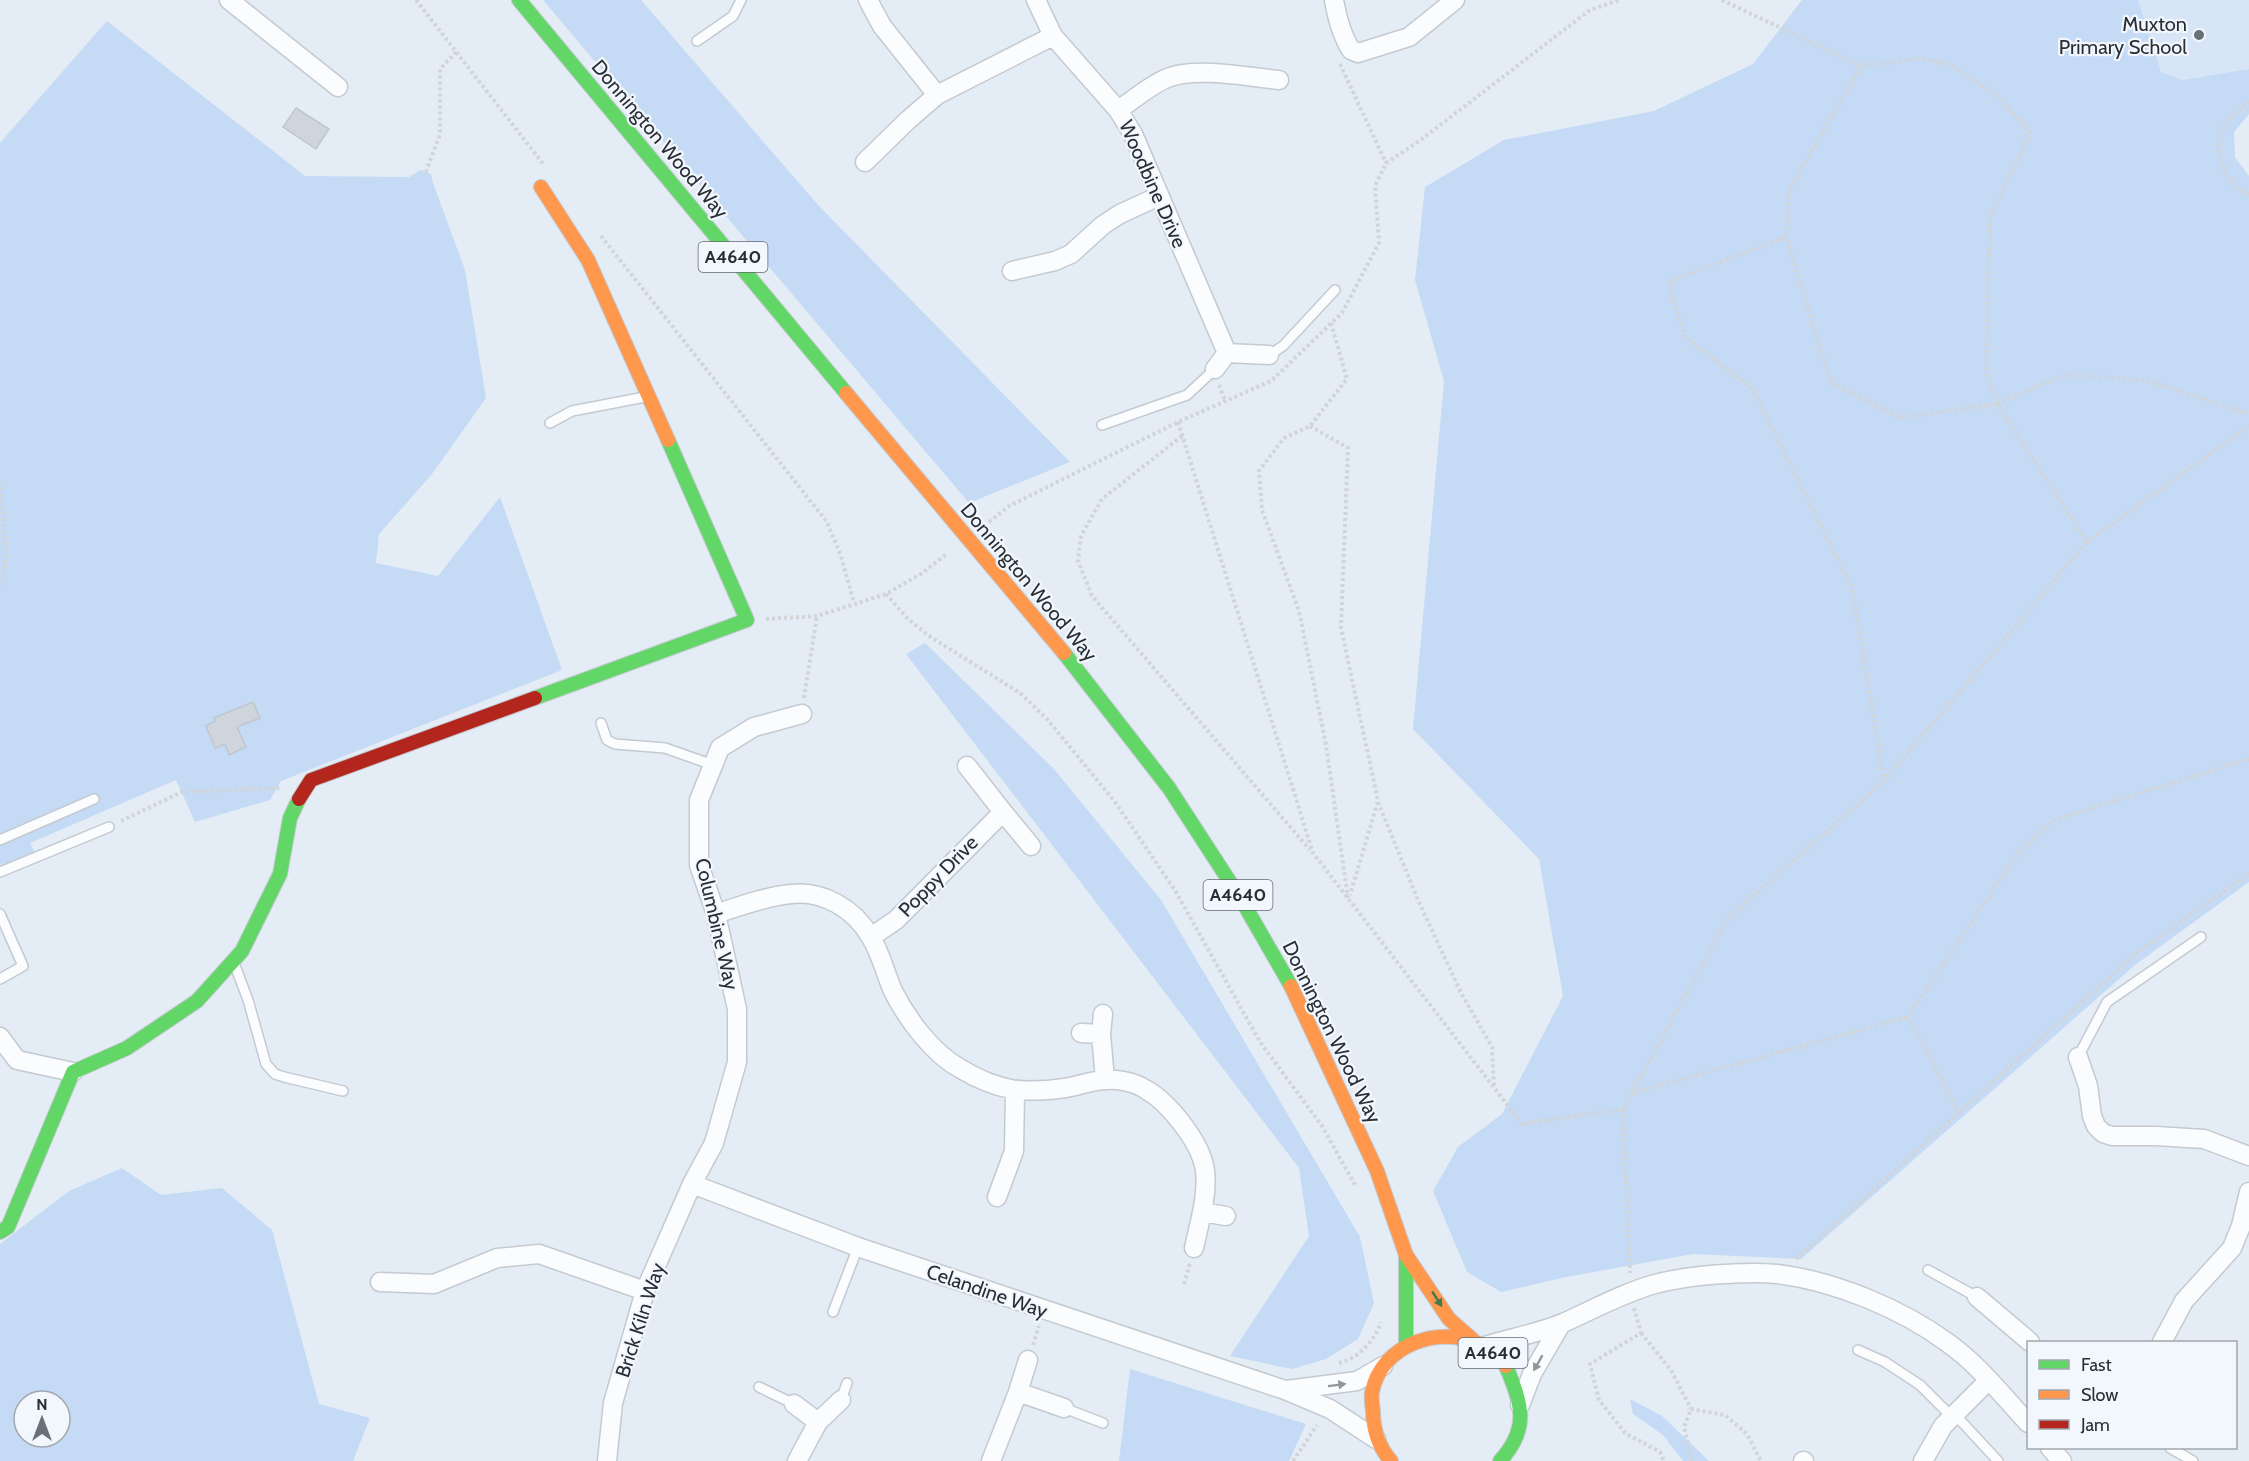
<svg xmlns="http://www.w3.org/2000/svg" width="2249" height="1461" font-family="Cabin,sans-serif">
<rect width="100%" height="100%" fill="#e4ecf5"/>
<path fill="#d7e5f6" d="M 2138,0 L 2249,0 L 2249,69 L 2182,80 L 2161,72 Z"/>
<path fill="#c5daf4" fill-rule="evenodd" d="M 543,0 L 641,0 L 818,205 L 1070,462 L 969,503 Z
M 1802,0 L 2138,0 L 2161,72 L 2182,80 L 2249,69 L 2249,114 L 2234,132 L 2235,157 L 2249,176 L 2249,882 L 2135,965 L 1801,1259 L 1693,1254 L 1566,1277 L 1501,1292 L 1467,1272 L 1433,1191 L 1458,1147 L 1502,1114 L 1563,996 L 1539,859 L 1413,729 L 1444,381 L 1415,280 L 1425,187 L 1504,140 L 1654,111 L 1753,64 Z
M 107,21 L 305,176 L 409,177 L 421,170 L 431,174 L 433,183 L 465,270 L 486,398 L 432,474 L 379,534 L 376,563 L 438,576 L 500,497 L 562,670 L 281,781 L 270,800 L 195,822 L 176,780 L 30,843 L 35,853 L 0,865 L 0,143 Z
M 925,643 L 1054,769 L 1161,900 L 1360,1237 L 1374,1303 L 1358,1339 L 1326,1359 L 1292,1369 L 1230,1356 L 1309,1236 L 1299,1168 L 906,654 Z
M 122,1168 L 161,1195 L 222,1188 L 272,1230 L 319,1404 L 370,1418 L 353,1461 L 0,1461 L 0,1244 L 69,1191 ZM 24,1401 L 60,1401 L 60,1437 L 24,1437 Z
M 1130,1369 L 1306,1424 L 1289,1461 L 1119,1461 Z
M 1630,1399 L 1662,1416 L 1709,1461 L 1683,1461 L 1663,1435 L 1633,1414 Z"/>
<path fill="#cfd5dc" stroke="#bfc6cd" stroke-width="1.5" d="M 296,108 L 329,129 L 316,149 L 283,127 Z
M 253,702 L 260,718 L 237,727 L 246,747 L 229,755 L 225,744 L 215,748 L 206,726 L 215,721 L 214,718 Z"/>
<g fill="none" stroke-linecap="round" stroke-linejoin="round">
<defs>
<path id="lane" d="M 697,41 L 733,16 L 741,0
M 1269,355 L 1283,346 L 1335,290
M 550,423 L 572,411 L 645,397
M 1102,425 L 1187,395 L 1215,369
M 601,723 L 607,740 L 615,744 L 665,748 L 713,765
M 0,840 L 94,799
M 0,872 L 109,827
M 0,914 L 23,966 L 0,979
M 234,963 L 248,1000 L 266,1064 L 275,1074 L 284,1077 L 343,1091
M 2078,1057 L 2107,1002 L 2201,937
M 1928,1270 L 1977,1297
M 833,1312 L 858,1247
M 1858,1350 L 1885,1362 L 1920,1385 L 1952,1417 L 1961,1421 L 1998,1461
M 759,1387 L 794,1404
M 841,1400 L 847,1383
M 1064,1408 L 1103,1423
M 2170,1448 L 2193,1461"/>
<path id="street" d="M 229,0 L 338,87
M 868,0 L 882,26 L 937,95
M 1036,0 L 1053,36 L 1118,110 L 1133,134 L 1227,353
M 1334,0 C 1337,18 1341,34 1351,50 L 1358,53 L 1409,37 L 1455,0
M 1118,110 C 1135,99 1151,84 1170,77 C 1197,67 1249,77 1279,80
M 865,162 L 907,121 L 937,95 L 1053,36
M 1012,271 L 1055,261 L 1071,254 L 1103,225 L 1120,214 L 1159,196
M 1215,369 L 1227,353 L 1269,355
M 1003,812 L 1031,846
M 716,914 C 739,906 768,896 791,894 C 823,890 854,909 870,936 C 881,953 885,973 893,991 C 907,1019 933,1054 961,1069 C 998,1091 1023,1094 1065,1088 C 1079,1086 1092,1080 1106,1080 C 1118,1079 1134,1082 1145,1089 C 1169,1102 1202,1144 1205,1171 C 1208,1196 1199,1224 1194,1248
M 871,937 L 896,920 L 1003,812 L 967,766
M 1103,1014 L 1101,1034 L 1105,1080
M 1081,1033 L 1101,1034
M 0,1037 L 17,1060 L 73,1072
M 2078,1057 L 2088,1086 L 2092,1116 L 2096,1126 L 2103,1133 L 2112,1136 L 2156,1136 L 2204,1139 L 2249,1156
M 692,1184 L 858,1247 L 1285,1390 L 1330,1409 L 1376,1439
M 997,1197 L 1014,1151 L 1015,1091
M 1202,1212 L 1226,1216
M 380,1282 L 434,1284 L 497,1258 L 539,1254 L 645,1291
M 1977,1297 L 2030,1342
M 2162,1342 L 2184,1301 L 2232,1248 L 2241,1226 L 2249,1192
M 1485,1346 C 1511,1338 1539,1333 1563,1323 C 1594,1309 1623,1293 1655,1284 C 1689,1275 1743,1271 1777,1274 C 1835,1281 1902,1309 1948,1343 C 1979,1365 2003,1396 2028,1423
M 1287,1390 L 1357,1381 L 1383,1366
M 1018,1392 L 1064,1408
M 794,1404 L 818,1422
M 1520,1405 L 1532,1374 L 1561,1324
M 2050,1448 L 2062,1461
M 607,1461 L 613,1403 L 645,1291 L 692,1184 L 714,1143 L 737,1062 L 737,1009 L 716,914 L 699,865 L 699,800 L 720,748 L 754,727 L 802,714
M 797,1461 L 818,1422 L 841,1400
M 991,1461 L 1018,1392 L 1028,1360
M 1803,1461 L 1804,1461
M 1923,1461 L 1943,1426 L 1989,1380"/>
<path id="fast" d="M 519,0 L 846,393
M 1064,653 L 1169,788 L 1241,899 L 1291,986
M 535,698 L 747,620 L 668,440
M 0,1232 L 8,1227 L 73,1072 L 127,1048 L 197,1001 L 242,951 L 280,874 L 290,818 L 299,799
M 1406,1255 L 1406,1346
M 1500,1461 C 1531,1427 1521,1403 1506,1366"/>
<path id="slow" d="M 541,187 L 588,260 L 668,440
M 846,393 L 1064,653
M 1291,986 L 1377,1171 L 1406,1255 L 1449,1319 L 1472,1339
M 1391,1461 C 1378,1446 1373,1430 1373,1411 C 1372,1405 1371,1398 1372,1392 C 1381,1344 1441,1324 1482,1345 C 1490,1349 1499,1359 1506,1366"/>
<path id="jam" d="M 299,799 L 311,780 L 535,698"/>
</defs>
<use href="#lane" stroke="#c4cad1" stroke-width="12"/>
<use href="#street" stroke="#c4cad1" stroke-width="21"/>
<use href="#fast" stroke="#c4cad1" stroke-width="16"/>
<use href="#slow" stroke="#c4cad1" stroke-width="16"/>
<use href="#jam" stroke="#c4cad1" stroke-width="16"/>
<path stroke="#d2d4d7" stroke-width="4" stroke-dasharray="3 3" stroke-linecap="butt" d="M 416,0 L 544,165
M 1722,0 L 1861,66 L 1924,58 L 1950,65 L 1998,96 L 2030,133 L 1990,218 L 1986,371 L 1997,404 L 1900,418 L 1831,383 L 1786,237
M 1340,64 L 1386,163
M 1861,66 L 1789,190 L 1786,237 L 1668,282 L 1685,337 L 1753,389 L 1852,587 L 1884,781
M 2249,101 C 2242,108 2223,124 2221,132 C 2213,157 2226,185 2249,195
M 426,172 L 440,134 L 440,69 L 456,52
M 601,236 L 827,522 L 841,556 L 854,603
M 1331,323 L 1347,379 L 1310,426 L 1284,438 L 1259,471 L 1262,510 L 1299,611 L 1326,745 L 1348,898
M 1219,385 L 1225,401
M 1178,422 L 1313,853 L 1522,1124 L 1623,1109 L 1728,918 L 1884,781 L 2087,542 L 1997,404 L 2064,375 L 2145,380 L 2249,414
M 1310,426 L 1348,448 L 1341,628 L 1378,801 L 1350,895
M 1182,436 L 1102,499 L 1081,536 L 1078,561 L 1092,596 L 1310,850
M 0,482 C 1,504 11,568 0,584
M 989,522 L 1009,506 L 1178,422 L 1271,381 L 1342,313 L 1379,243 L 1375,186 L 1386,163 L 1422,139 L 1590,10 L 1620,0
M 2087,542 L 2249,426
M 886,594 L 907,618 L 929,636 L 1020,693 L 1048,720 L 1115,802 L 1176,892 L 1260,1042 L 1322,1126 L 1355,1185
M 766,619 L 817,616 L 886,594 L 921,574 L 948,553
M 804,698 L 817,616
M 1378,802 L 1418,900 L 1461,993 L 1492,1047 L 1494,1087
M 121,821 L 182,792 L 280,788
M 1632,1093 L 1908,1017
M 1623,1109 L 1630,1273
M 1959,1113 L 1908,1017 L 2018,853 L 2054,820 L 2249,759
M 1796,1259 L 2134,955 L 2249,873
M 1184,1284 L 1190,1263
M 1634,1308 L 1641,1333 L 1590,1364 L 1599,1400 L 1625,1433 L 1660,1452 L 1664,1461
M 1641,1333 L 1671,1370 L 1691,1409
M 1033,1345 L 1039,1326
M 1339,1363 C 1358,1359 1375,1340 1381,1322
M 1293,1461 L 1317,1425
M 1692,1461 L 1684,1427 L 1691,1409 L 1725,1415 L 1747,1434 L 1761,1461"/>
<use href="#lane" stroke="#fbfcfe" stroke-width="9"/>
<use href="#street" stroke="#fbfcfe" stroke-width="18"/>
<use href="#fast" stroke="#63d668" stroke-width="14"/>
<use href="#slow" stroke="#ff974d" stroke-width="14"/>
<use href="#jam" stroke="#b3261e" stroke-width="14"/>
</g>
<defs><path id="oneway-solid" d="M-6-.8H1V-3.2L6.5 0L1 3.2V.8H-6Z" transform="scale(1.5)"/></defs>
<use fill="#437a4b" href="#oneway-solid" transform="translate(1437 1299) rotate(57)"/>
<g fill="#929599">
<use href="#oneway-solid" transform="translate(1538 1363) rotate(120)"/>
<use href="#oneway-solid" transform="translate(1337 1385) rotate(-7)"/>
</g>
<circle fill="#6a7078" stroke="#f2f7fe" stroke-width="2" cx="2199" cy="35" r="6"/>
<g text-anchor="middle" stroke-width="4.5" stroke-linejoin="round" paint-order="stroke">
<g fill="#f2f7fe" stroke="#656a71" stroke-width="1.5">
<rect x="698.5" y="242" width="69" height="30" rx="4.5"/>
<rect x="1203.5" y="880" width="69" height="30" rx="4.5"/>
<rect x="1458.5" y="1338" width="69" height="30" rx="4.5"/>
</g>
<g font-size="18" font-weight="bold" fill="#282e34">
<text x="733" y="263">A4640</text>
<text x="1238" y="901">A4640</text>
<text x="1493" y="1359">A4640</text>
</g>
<g font-size="20" fill="#282e34" stroke="#f2f7fe" text-anchor="end">
<text x="2187" y="31">Muxton<tspan x="2187" dy="23">Primary School</tspan></text>
</g>
<g font-size="20" fill="#282e34" stroke="#f2f7fe">
<text transform="translate(660 139) rotate(50)" y="7">Donnington Wood Way</text>
<text transform="translate(1153 184) rotate(66)" y="7">Woodbine Drive</text>
<text transform="translate(1029 582) rotate(50)" y="7">Donnington Wood Way</text>
<text transform="translate(938 876) rotate(-46)" y="7">Poppy Drive</text>
<text transform="translate(717 924) rotate(77)" y="7">Columbine Way</text>
<text transform="translate(1332 1032) rotate(64)" y="7">Donnington Wood Way</text>
<text transform="translate(987 1291) rotate(19)" y="7">Celandine Way</text>
<text transform="translate(640 1320) rotate(-72)" y="7">Brick Kiln Way</text>
</g>
</g>
<rect x="2027" y="1341" width="210" height="108" fill="#f2f7fe" stroke="#a1a7ad" stroke-width="1.5"/>
<rect x="2039" y="1360" width="30" height="9" fill="#63d668" stroke="#a1a7ad" stroke-width="1.5"/>
<text x="2081" y="1371" font-size="18" fill="#282e34">Fast</text>
<rect x="2039" y="1390" width="30" height="9" fill="#ff974d" stroke="#a1a7ad" stroke-width="1.5"/>
<text x="2081" y="1401" font-size="18" fill="#282e34">Slow</text>
<rect x="2039" y="1420" width="30" height="9" fill="#b3261e" stroke="#a1a7ad" stroke-width="1.5"/>
<text x="2081" y="1431" font-size="18" fill="#282e34">Jam</text>
<g transform="translate(42 1419)"><circle r="28" fill="#f2f7fe" stroke="#a1a7ad" stroke-width="1.5"/>
<path d="M0-4.5L10 22L0 15L-10 22Z" fill="#6a7078"/>
<text y="-9" font-size="16" font-weight="bold" text-anchor="middle" fill="#282e34">N</text>
</g>
</svg>
